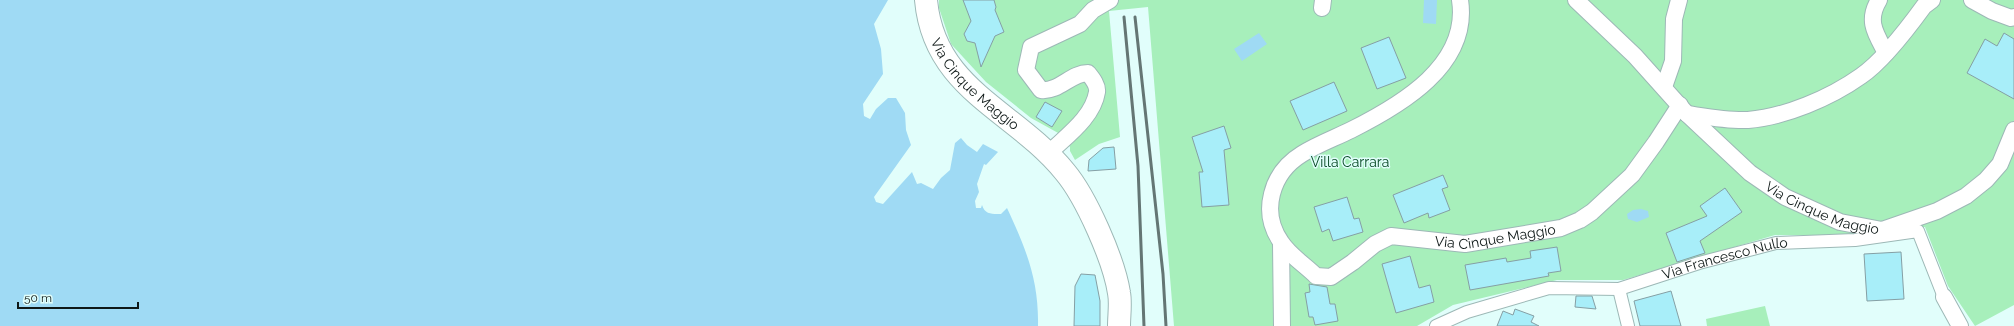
<svg xmlns="http://www.w3.org/2000/svg" width="2014" height="326" font-family="Raleway,sans-serif">
<rect width="100%" height="100%" fill="#e1fefb"/>
<path fill="#a7efbb" d="M 939,0 L 2014,0 L 2014,305 L 1975,326 L 1948,286 L 1925,227 L 1863,236 L 1775,235 L 1623,280 L 1557,280 L 1453,305 L 1417,326 L 1174,326 L 1148,7 L 1109,11 L 1120,137 L 1099,144 L 1075,160 L 1070,151 L 1070,147 L 1060,134 L 1031,118 L 986,82 L 951,44 L 939,8 Z
M 1765,306 L 1770,326 L 1707,326 L 1706,319 Z"/>
<path fill="#9fdaf4" d="M 0,0 L 888,0 L 874,24 L 881,49 L 883,74 L 863,104 L 864,116 L 870,119 L 876,109 L 888,98 L 896,98 L 905,113 L 906,130 L 911,145 L 874,197 L 876,202 L 883,204 L 912,172 L 917,184 L 921,183 L 933,189 L 941,178 L 950,170 L 955,143 L 961,138 L 967,145 L 977,152 L 983,144 L 998,152 L 986,165 L 984,164 L 977,184 L 979,192 L 975,201 L 976,208 L 981,208 L 982,205 C 985,215 993,214 1001,214 L 1007,208 C 1026,249 1039,280 1038,326 L 0,326 Z
M 1424,0 L 1437,0 L 1436,24 L 1423,23 Z
M 1259,33 L 1267,44 L 1242,61 L 1234,49 Z
M 1641,209 L 1648,211 L 1649,217 L 1637,222 L 1628,219 L 1627,214 L 1633,210 Z"/>
<path fill="#a8eef9" stroke="#859fa4" d="M 963,0 L 994,0 L 996,7 L 995,10 L 1004,32 L 995,36 L 981,67 L 975,43 L 967,41 L 964,34 L 971,21 Z
M 2004,33 L 2014,39 L 2014,99 L 1967,73 L 1985,39 L 1997,46 Z
M 1389,37 L 1406,78 L 1377,89 L 1361,48 Z
M 1334,82 L 1347,111 L 1303,130 L 1290,101 Z
M 1045,102 L 1062,111 L 1052,127 L 1036,117 Z
M 1224,126 L 1231,148 L 1224,150 L 1229,205 L 1202,207 L 1199,172 L 1203,172 L 1192,137 Z
M 1114,147 L 1116,169 L 1088,171 L 1089,160 L 1103,148 Z
M 1443,175 L 1448,187 L 1442,189 L 1450,210 L 1429,218 L 1428,213 L 1404,223 L 1393,195 Z
M 1725,188 L 1742,212 L 1700,241 L 1705,253 L 1677,262 L 1666,233 L 1707,216 L 1700,206 Z
M 1347,197 L 1354,219 L 1359,218 L 1363,232 L 1333,241 L 1329,229 L 1322,232 L 1314,207 Z
M 1557,247 L 1561,271 L 1548,273 L 1549,276 L 1470,290 L 1465,265 L 1506,258 L 1507,262 L 1531,258 L 1530,251 Z
M 1901,252 L 1904,299 L 1867,301 L 1864,254 Z
M 1410,256 L 1419,288 L 1430,285 L 1434,302 L 1396,313 L 1382,264 Z
M 1081,274 L 1095,275 L 1100,301 L 1100,326 L 1074,326 L 1075,286 Z
M 1309,284 L 1327,287 L 1330,304 L 1335,304 L 1338,321 L 1315,325 L 1313,317 L 1309,317 L 1305,293 L 1310,292 Z
M 1671,291 L 1681,326 L 1640,326 L 1634,301 Z
M 1576,296 L 1592,296 L 1596,309 L 1575,307 Z
M 1515,309 L 1534,316 L 1531,322 L 1539,326 L 1497,326 L 1503,311 L 1513,315 Z"/>
<g fill="none" stroke-linecap="round" stroke-linejoin="round">
<defs>
<g id="pedestrian">
<path d="M 1619,289 L 1628,326"/>
<path id="s1" d="M 1436,326 L 1467,312 L 1549,288 L 1619,289 L 1699,263 L 1776,243 L 1855,240 L 1918,231 L 1944,297"/>
</g>
<g id="minor">
<path id="s2" d="M 1460,0 C 1470,65 1401,105 1351,130 C 1335,138 1318,144 1302,154 C 1271,173 1260,212 1281,242 C 1289,255 1305,265 1316,276 L 1331,277 L 1353,262 L 1375,244 L 1391,236 L 1465,244 L 1561,228 L 1580,220 L 1592,212 L 1632,175 L 1656,142 L 1680,105"/>
<path id="s3" d="M 1576,0 L 1635,56 L 1687,114 L 1750,173 L 1785,197 L 1840,222 L 1882,230 L 1937,211 L 1966,196 L 1986,180 L 2000,164 L 2014,130"/>
<path d="M 1879,0 C 1866,21 1876,34 1886,53"/>
<path d="M 1972,0 L 1992,11 L 2011,18 L 2014,17"/>
<path d="M 1322,8 L 1323,0"/>
<path d="M 1664,87 L 1673,61 L 1674,19 L 1679,0"/>
<path d="M 1687,114 C 1707,117 1728,121 1748,120 C 1785,117 1830,98 1861,76 C 1883,61 1908,28 1924,6 L 1932,0"/>
<path d="M 1048,154 C 1065,137 1093,118 1097,92 C 1098,85 1092,78 1088,73 C 1071,73 1059,92 1041,90 L 1026,70 L 1031,47 L 1080,24 L 1093,10 L 1110,0"/>
<path d="M 1281,244 L 1282,326"/>
<path d="M 1944,297 L 1960,326"/>
</g>
<g id="primary">
<path id="s4" d="M 926,0 C 934,90 1015,110 1065,172 C 1086,197 1114,260 1119,293 C 1121,303 1119,315 1119,326"/>
</g>
</defs>
<use href="#pedestrian" stroke="#9db8b6" stroke-width="14"/>
<use href="#minor" stroke="#9db8b6" stroke-width="18"/>
<use href="#primary" stroke="#9db8b6" stroke-width="24"/>
<use href="#pedestrian" stroke="#fff" stroke-width="12"/>
<use href="#minor" stroke="#fff" stroke-width="16"/>
<use href="#primary" stroke="#fff" stroke-width="22"/>
<path stroke="#647674" stroke-width="3" d="M 1124,17 L 1138,166 L 1144,326
M 1135,17 L 1163,274 L 1166,326"/>
</g>
<g text-anchor="middle" stroke-width="3" stroke-linejoin="round" paint-order="stroke">
<g font-size="14" fill="#0e1817" stroke="#e1fefb">
<text dy="5" stroke="none"><textPath href="#s4" startOffset="101">Via Cinque Maggio</textPath></text>
<text dy="5" stroke="none"><textPath href="#s3" startOffset="327">Via Cinque Maggio</textPath></text>
<text dy="5" stroke="none"><textPath href="#s2" startOffset="580">Via Cinque Maggio</textPath></text>
<text dy="5" stroke="none"><textPath href="#s1" startOffset="300">Via Francesco Nullo</textPath></text>
</g>
<g font-size="14" fill="#074924" stroke="#e1fefb">
<text x="1350" y="167">Villa Carrara</text>
</g>
</g>
<path d="M18 302v6h120v-6" fill="none" stroke="#0e1817" stroke-width="2"/>
<text x="24" y="302" font-size="12" fill="#0e1817" stroke="#e1fefb" stroke-width="3" paint-order="stroke">50 m</text>
</svg>
